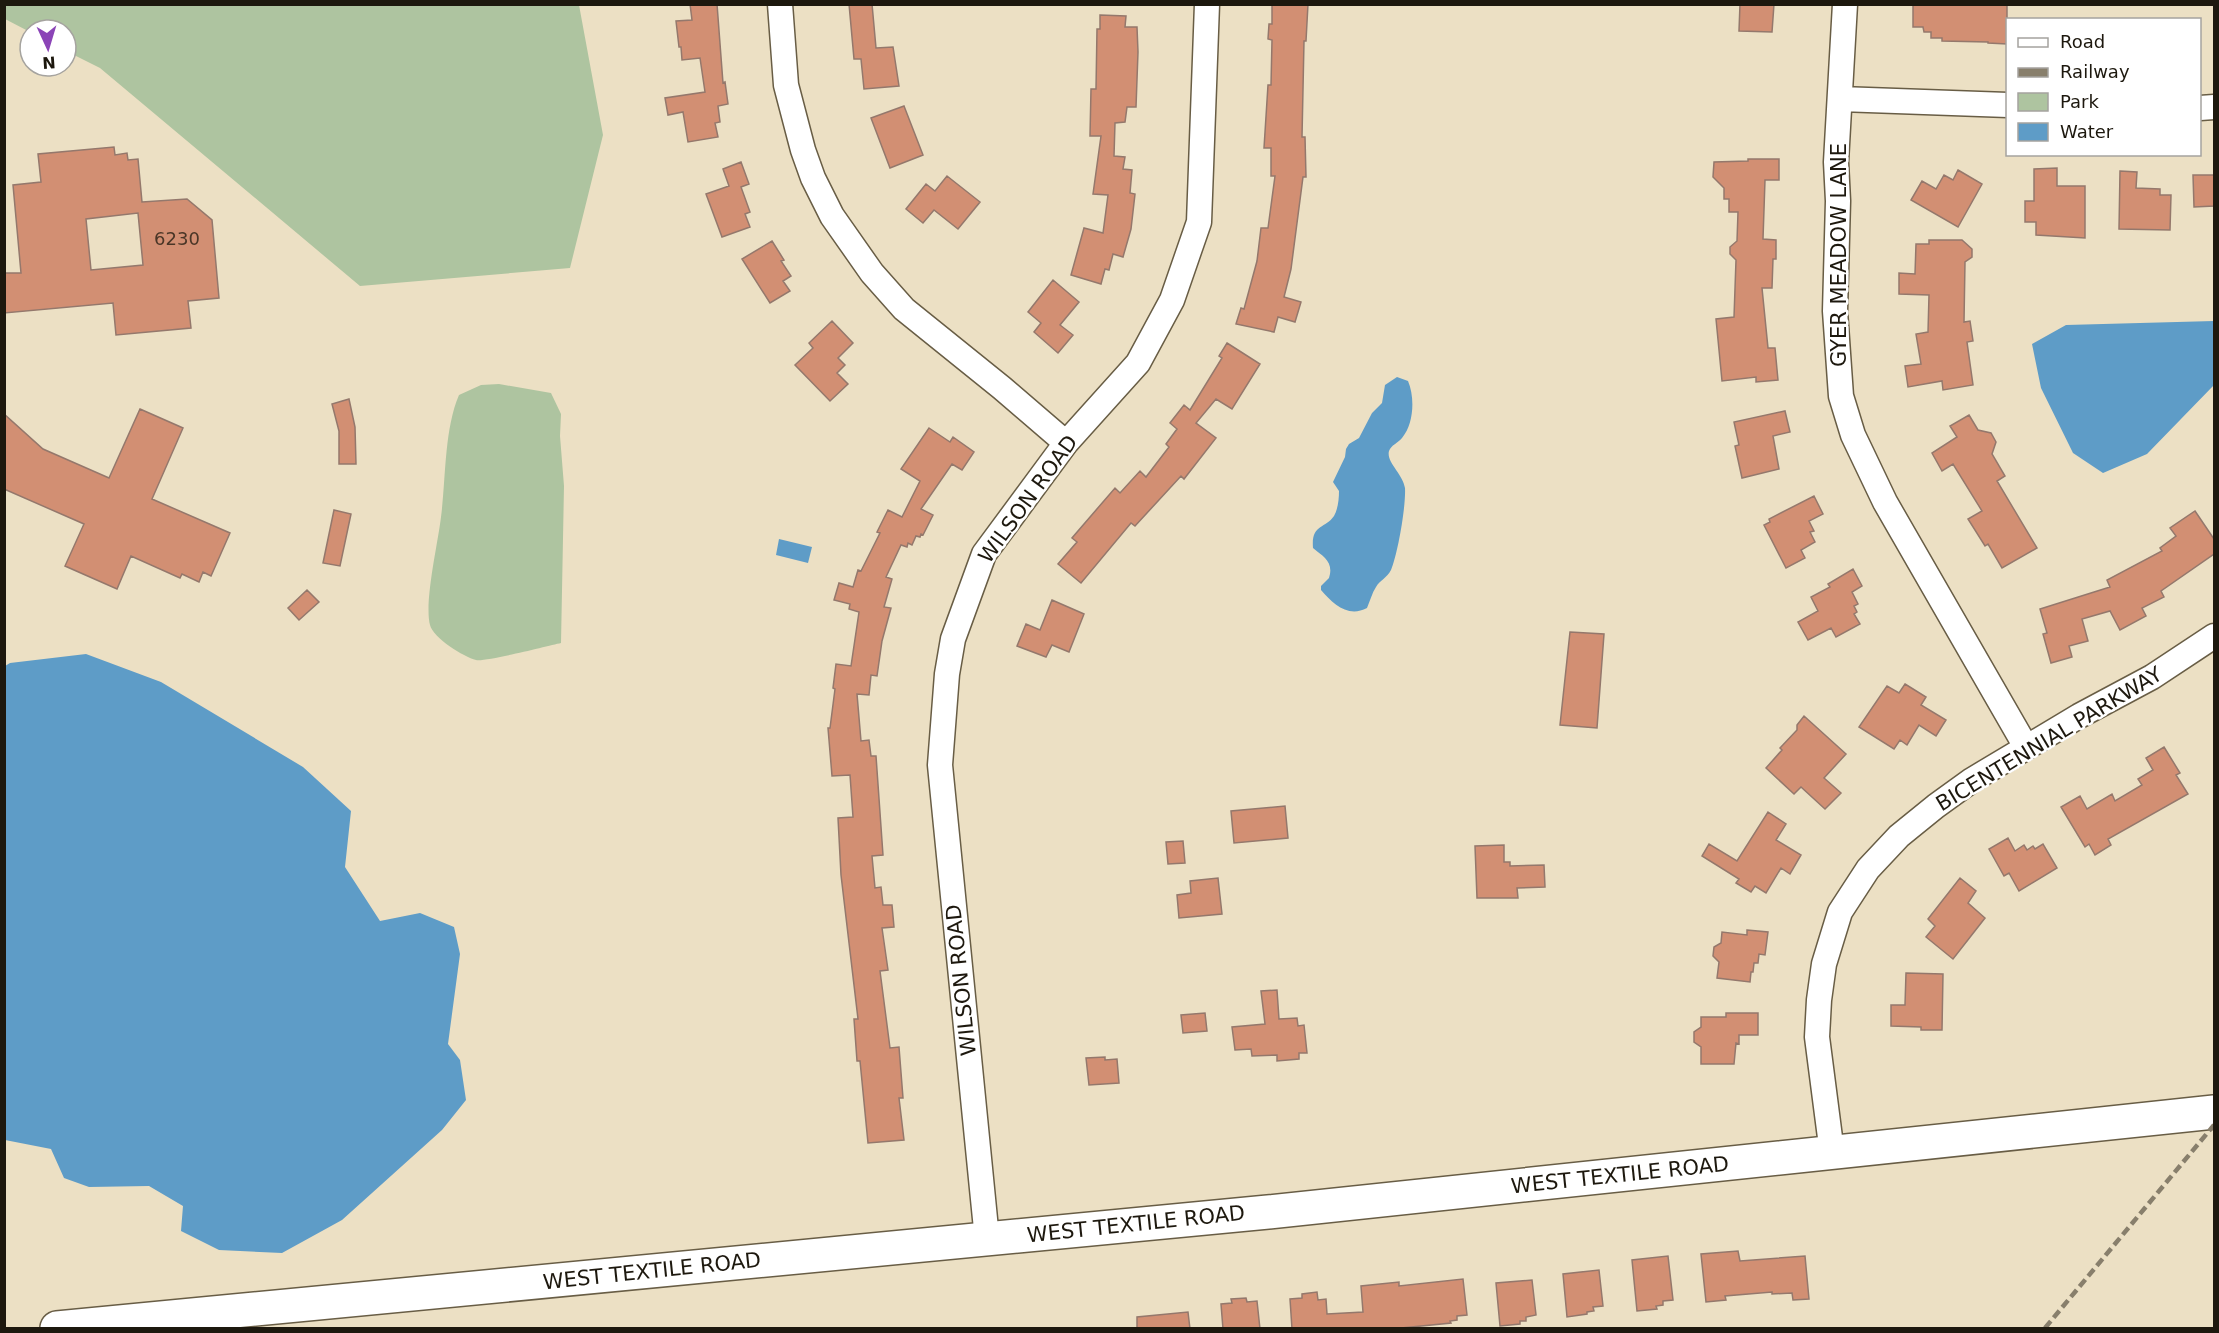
<svg xmlns="http://www.w3.org/2000/svg" width="2219" height="1333" font-family="'DejaVu Sans',sans-serif">
<rect width="100%" height="100%" fill="#ece0c4"/>
<path fill="#aec4a0" d="M 4,5 L 579,5 L 603,135 L 570,268 L 360,286 L 100,68 L 66,51 L 66,30 L 30,30 L 30,32 L 5,19 Z
M 499,384 L 551,393 L 561,414 L 560,436 L 564,486 L 561,643 C 547,646 486,662 476,660 C 464,657 433,638 430,625 C 424,602 438,543 441,517 C 446,479 444,430 459,395 L 481,385 Z"/>
<path fill="#5e9cc7" d="M 2214,321 L 2214,385 L 2147,454 L 2103,473 L 2073,453 L 2041,388 L 2032,344 L 2066,325 Z
M 1397,377 L 1408,381 C 1415,397 1414,424 1402,438 C 1398,443 1391,445 1389,451 C 1386,462 1403,474 1405,488 C 1406,506 1398,553 1391,570 C 1387,578 1380,580 1376,587 C 1372,593 1370,601 1367,608 C 1348,618 1333,604 1321,590 L 1321,586 L 1329,578 C 1334,562 1324,557 1313,548 C 1311,524 1325,529 1334,516 C 1338,509 1339,499 1339,491 L 1333,482 L 1345,457 L 1346,449 L 1349,444 L 1359,438 L 1372,413 L 1382,403 L 1385,385 Z
M 779,539 L 812,547 L 808,563 L 776,555 Z
M 86,654 L 161,682 L 303,767 L 351,811 L 345,867 L 380,921 L 420,913 L 454,927 L 460,954 L 448,1044 L 460,1060 L 466,1100 L 442,1130 L 342,1220 L 282,1253 L 219,1250 L 181,1231 L 183,1206 L 149,1186 L 89,1187 L 64,1178 L 51,1149 L 5,1140 L 5,666 L 10,663 Z"/>
<path fill="#d28f73" stroke="#94786c" stroke-width="1.5" fill-rule="evenodd" d="M 690,4 L 717,4 L 723,83 L 725,82 L 728,104 L 718,106 L 720,122 L 715,123 L 718,137 L 688,142 L 683,112 L 668,115 L 665,98 L 705,92 L 700,58 L 682,60 L 681,47 L 679,47 L 676,21 L 692,20 Z
M 849,4 L 872,4 L 876,48 L 893,47 L 899,86 L 864,89 L 861,59 L 854,59 Z
M 1272,4 L 1308,4 L 1306,41 L 1304,41 L 1302,137 L 1305,137 L 1306,177 L 1303,177 L 1291,269 L 1284,297 L 1301,302 L 1295,322 L 1278,317 L 1274,332 L 1236,324 L 1241,308 L 1244,309 L 1257,261 L 1261,228 L 1268,228 L 1275,176 L 1271,176 L 1271,148 L 1264,148 L 1268,85 L 1271,85 L 1272,40 L 1268,39 L 1269,24 L 1272,24 Z
M 1740,4 L 1774,4 L 1772,32 L 1739,31 Z
M 1913,4 L 2007,4 L 2007,44 L 1988,43 L 1988,42 L 1942,41 L 1942,38 L 1931,38 L 1931,32 L 1924,32 L 1923,27 L 1913,27 Z
M 1100,15 L 1126,16 L 1125,27 L 1137,27 L 1138,52 L 1136,107 L 1127,107 L 1125,122 L 1115,123 L 1114,156 L 1125,157 L 1123,169 L 1132,170 L 1130,193 L 1135,194 L 1131,229 L 1123,257 L 1113,254 L 1109,270 L 1105,269 L 1101,284 L 1071,275 L 1084,228 L 1103,233 L 1108,195 L 1093,194 L 1101,136 L 1090,136 L 1091,89 L 1096,89 L 1097,29 L 1100,29 Z
M 904,106 L 923,155 L 890,168 L 871,118 Z
M 114,147 L 115,155 L 127,153 L 128,160 L 138,159 L 142,202 L 187,199 L 212,220 L 219,298 L 188,301 L 191,328 L 116,335 L 113,303 L 4,313 L 4,273 L 21,273 L 13,185 L 41,182 L 38,154 ZM 138,213 L 143,265 L 91,270 L 86,219 Z
M 1748,159 L 1779,159 L 1779,180 L 1765,180 L 1763,239 L 1776,240 L 1776,259 L 1773,259 L 1772,288 L 1762,288 L 1768,348 L 1775,348 L 1778,380 L 1756,382 L 1756,377 L 1722,381 L 1716,319 L 1734,317 L 1736,260 L 1730,254 L 1730,247 L 1737,241 L 1738,212 L 1729,212 L 1729,199 L 1724,199 L 1724,188 L 1713,177 L 1714,162 L 1748,161 Z
M 741,162 L 749,184 L 741,187 L 750,212 L 745,214 L 750,227 L 722,237 L 706,194 L 729,186 L 723,169 Z
M 2057,168 L 2057,186 L 2085,186 L 2085,238 L 2036,235 L 2036,222 L 2025,222 L 2025,201 L 2034,201 L 2034,169 Z
M 1958,170 L 1982,184 L 1958,227 L 1911,200 L 1922,181 L 1936,189 L 1944,175 L 1953,180 Z
M 2120,171 L 2137,172 L 2136,188 L 2160,189 L 2160,195 L 2171,195 L 2170,230 L 2119,229 Z
M 2193,175 L 2214,175 L 2214,206 L 2194,207 Z
M 947,176 L 980,202 L 958,229 L 934,210 L 923,223 L 906,209 L 926,184 L 935,191 Z
M 1929,240 L 1962,240 L 1972,249 L 1972,257 L 1965,262 L 1964,322 L 1970,321 L 1973,341 L 1967,342 L 1973,385 L 1943,390 L 1942,381 L 1908,387 L 1905,366 L 1921,364 L 1916,334 L 1928,332 L 1929,295 L 1899,294 L 1899,273 L 1915,274 L 1916,244 L 1929,244 Z
M 772,241 L 784,260 L 781,261 L 791,276 L 783,281 L 790,291 L 770,303 L 742,259 Z
M 1053,280 L 1079,302 L 1060,325 L 1073,335 L 1058,353 L 1034,332 L 1041,323 L 1028,312 Z
M 832,321 L 853,343 L 838,358 L 845,365 L 837,373 L 848,384 L 830,401 L 795,365 L 813,348 L 809,343 Z
M 1227,343 L 1260,364 L 1232,409 L 1216,399 L 1196,423 L 1216,438 L 1184,479 L 1181,476 L 1135,526 L 1131,523 L 1081,583 L 1058,564 L 1077,542 L 1072,538 L 1115,488 L 1120,493 L 1140,471 L 1146,477 L 1169,447 L 1166,444 L 1177,429 L 1170,423 L 1184,405 L 1190,410 L 1222,358 L 1219,356 Z
M 349,399 L 355,427 L 356,464 L 339,464 L 339,431 L 332,404 Z
M 140,409 L 183,428 L 152,499 L 230,533 L 211,576 L 203,572 L 199,582 L 182,574 L 180,578 L 131,556 L 117,589 L 65,566 L 84,524 L 4,489 L 4,414 L 43,449 L 109,478 Z
M 1785,411 L 1790,432 L 1773,436 L 1779,469 L 1742,478 L 1735,446 L 1739,445 L 1734,422 Z
M 1969,415 L 1978,430 L 1991,433 L 1996,442 L 1992,454 L 2005,476 L 1997,481 L 2037,548 L 2002,568 L 1988,544 L 1985,546 L 1968,519 L 1982,511 L 1953,464 L 1942,471 L 1932,453 L 1957,437 L 1950,426 Z
M 929,428 L 950,442 L 953,437 L 974,452 L 962,470 L 952,464 L 921,509 L 933,515 L 923,535 L 921,534 L 920,537 L 916,536 L 912,545 L 908,543 L 907,547 L 901,545 L 886,577 L 892,579 L 884,607 L 891,608 L 882,641 L 877,676 L 871,675 L 869,695 L 857,694 L 861,741 L 869,740 L 871,756 L 876,756 L 883,855 L 872,856 L 875,888 L 881,887 L 883,905 L 892,905 L 894,927 L 882,928 L 888,970 L 880,971 L 890,1048 L 899,1047 L 903,1098 L 899,1098 L 904,1140 L 868,1143 L 860,1061 L 857,1061 L 854,1019 L 858,1019 L 841,875 L 838,818 L 853,817 L 850,775 L 832,776 L 828,728 L 830,728 L 835,689 L 833,688 L 836,664 L 851,666 L 859,612 L 849,609 L 850,604 L 834,600 L 839,583 L 853,587 L 858,570 L 861,571 L 880,533 L 877,532 L 888,510 L 902,517 L 920,481 L 901,469 Z
M 1814,496 L 1823,514 L 1809,521 L 1814,531 L 1810,532 L 1815,542 L 1801,550 L 1805,558 L 1786,568 L 1764,525 L 1770,522 L 1769,519 Z
M 334,510 L 351,514 L 340,566 L 323,563 Z
M 2195,511 L 2214,539 L 2214,554 L 2161,591 L 2164,597 L 2142,608 L 2146,616 L 2120,630 L 2110,611 L 2082,619 L 2088,641 L 2069,646 L 2072,657 L 2051,663 L 2043,634 L 2047,633 L 2040,609 L 2110,587 L 2107,580 L 2162,551 L 2160,548 L 2176,536 L 2170,528 Z
M 1853,569 L 1862,586 L 1852,592 L 1858,604 L 1854,606 L 1857,612 L 1854,614 L 1860,624 L 1836,637 L 1831,628 L 1808,640 L 1798,622 L 1818,611 L 1811,597 L 1830,587 L 1828,584 Z
M 307,590 L 319,602 L 299,620 L 288,608 Z
M 1052,600 L 1084,614 L 1069,652 L 1052,645 L 1046,657 L 1017,646 L 1026,624 L 1040,630 Z
M 1570,632 L 1604,634 L 1597,728 L 1560,725 Z
M 1905,684 L 1926,697 L 1921,705 L 1946,720 L 1936,736 L 1919,725 L 1907,745 L 1900,740 L 1894,749 L 1859,727 L 1887,686 L 1899,693 Z
M 1804,716 L 1846,754 L 1824,778 L 1841,793 L 1825,809 L 1801,787 L 1794,794 L 1766,768 L 1782,750 L 1780,748 L 1797,730 L 1797,725 Z
M 2164,747 L 2180,773 L 2176,775 L 2188,794 L 2108,839 L 2111,845 L 2095,855 L 2089,844 L 2085,847 L 2061,807 L 2080,796 L 2087,809 L 2112,794 L 2115,801 L 2142,785 L 2138,779 L 2153,770 L 2146,758 Z
M 1285,806 L 1288,838 L 1234,843 L 1231,811 Z
M 1768,812 L 1786,824 L 1776,840 L 1801,855 L 1790,874 L 1781,868 L 1766,893 L 1755,886 L 1751,892 L 1736,883 L 1739,879 L 1702,856 L 1709,844 L 1737,861 Z
M 2008,838 L 2015,851 L 2024,845 L 2027,850 L 2033,846 L 2035,849 L 2043,844 L 2057,868 L 2019,891 L 2009,873 L 2004,876 L 1989,849 Z
M 1183,841 L 1185,863 L 1168,864 L 1166,842 Z
M 1504,845 L 1504,862 L 1510,862 L 1510,866 L 1544,865 L 1545,887 L 1517,888 L 1518,898 L 1477,898 L 1475,846 Z
M 1218,878 L 1222,914 L 1179,918 L 1177,895 L 1191,893 L 1190,881 Z
M 1960,878 L 1976,891 L 1968,903 L 1985,918 L 1953,959 L 1926,937 L 1935,926 L 1928,919 Z
M 1747,930 L 1768,932 L 1765,955 L 1759,954 L 1758,963 L 1754,963 L 1753,972 L 1751,972 L 1750,982 L 1717,978 L 1719,962 L 1713,956 L 1714,947 L 1721,943 L 1722,932 L 1747,935 Z
M 1906,973 L 1943,974 L 1942,1030 L 1921,1030 L 1921,1027 L 1891,1026 L 1891,1005 L 1905,1005 Z
M 1277,990 L 1279,1019 L 1297,1018 L 1298,1026 L 1304,1025 L 1307,1053 L 1299,1053 L 1299,1059 L 1277,1061 L 1277,1055 L 1252,1056 L 1251,1049 L 1235,1050 L 1232,1027 L 1265,1024 L 1261,991 Z
M 1205,1013 L 1207,1031 L 1183,1033 L 1181,1015 Z
M 1726,1013 L 1758,1013 L 1758,1035 L 1739,1035 L 1739,1044 L 1736,1043 L 1734,1064 L 1701,1064 L 1701,1047 L 1694,1042 L 1694,1032 L 1701,1027 L 1701,1017 L 1726,1017 Z
M 1105,1057 L 1105,1060 L 1117,1059 L 1119,1083 L 1089,1085 L 1086,1058 Z
M 1738,1251 L 1740,1261 L 1805,1256 L 1809,1299 L 1793,1300 L 1792,1293 L 1772,1294 L 1772,1292 L 1725,1296 L 1726,1300 L 1706,1302 L 1701,1254 Z
M 1668,1256 L 1673,1300 L 1663,1301 L 1663,1305 L 1656,1306 L 1657,1309 L 1637,1311 L 1632,1260 Z
M 1599,1270 L 1603,1306 L 1593,1307 L 1594,1311 L 1587,1312 L 1587,1314 L 1567,1317 L 1563,1274 Z
M 1463,1279 L 1467,1315 L 1457,1316 L 1457,1320 L 1450,1321 L 1451,1323 L 1391,1329 L 1292,1329 L 1290,1299 L 1302,1298 L 1302,1294 L 1317,1292 L 1318,1300 L 1326,1299 L 1327,1314 L 1363,1312 L 1361,1286 L 1399,1282 L 1399,1286 Z
M 1532,1280 L 1536,1315 L 1526,1317 L 1526,1321 L 1520,1321 L 1520,1324 L 1500,1326 L 1496,1283 Z
M 1246,1298 L 1247,1302 L 1257,1301 L 1260,1329 L 1223,1329 L 1221,1304 L 1232,1303 L 1231,1299 Z
M 1188,1312 L 1190,1329 L 1137,1329 L 1137,1317 Z"/>
<g fill="none" stroke-linecap="round" stroke-linejoin="round">
<defs>
<path id="street" d="M 780,4 L 786,85 L 803,150 L 813,178 L 832,216 L 872,273 L 904,309 L 1002,388 L 1066,443
M 1845,4 L 1836,162 L 1838,201 L 1835,311 L 1841,396 L 1853,435 L 1885,502 L 2026,747
M 1840,99 L 2008,105
M 2200,108 L 2214,107
M 1832,1153 L 1817,1037 L 1819,1000 L 1824,964 L 1840,912 L 1868,869 L 1899,836 L 1936,806 L 1972,780 L 2079,716 L 2152,677 L 2214,636
M 987,1239 L 940,765 L 947,674 L 953,639 L 984,554 L 1066,443 L 1138,363 L 1172,300 L 1199,222 L 1207,4"/>
<path id="secondary" d="M 57,1328 L 1268,1212 L 2214,1112"/>
</defs>
<use href="#street" stroke="#685d45" stroke-width="27"/>
<use href="#secondary" stroke="#685d45" stroke-width="36"/>
<use href="#street" stroke="#fff" stroke-width="24"/>
<use href="#secondary" stroke="#fff" stroke-width="33"/>
<path stroke="#887f6c" stroke-width="4.5" stroke-dasharray="9 4.5" stroke-linecap="butt" d="M 2045,1328 L 2214,1125"/>
</g>
<g text-anchor="middle" stroke-width="5" stroke-linejoin="round" paint-order="stroke">
<g font-size="18" fill="#4a3627">
<text x="177" y="245">6230</text>
</g>
<g font-size="21" fill="#1d180e" stroke="#fff">
<text transform="translate(1839 255) rotate(-90)" y="7">GYER MEADOW LANE</text>
<text transform="translate(1028 499) rotate(-54)" y="7">WILSON ROAD</text>
<text transform="translate(2049 739) rotate(-31)" y="7">BICENTENNIAL PARKWAY</text>
<text transform="translate(961 980) rotate(-96)" y="7">WILSON ROAD</text>
<text transform="translate(1620 1175) rotate(-6)" y="7">WEST TEXTILE ROAD</text>
<text transform="translate(1136 1224) rotate(-6)" y="7">WEST TEXTILE ROAD</text>
<text transform="translate(652 1271) rotate(-6)" y="7">WEST TEXTILE ROAD</text>
</g>
</g>
<rect width="2219" height="1333" fill="none" stroke="#1d180e" stroke-width="12"/>
<rect x="2006" y="18" width="195" height="138" fill="#ffffff" stroke="#a5a39f" stroke-width="1.5"/>
<rect x="2018" y="38" width="30" height="9" fill="#ffffff" stroke="#a5a39f" stroke-width="1.5"/>
<text x="2060" y="48" font-size="18" fill="#1d180e">Road</text>
<rect x="2018" y="68" width="30" height="9" fill="#887f6c" stroke="#a5a39f" stroke-width="1.5"/>
<text x="2060" y="78" font-size="18" fill="#1d180e">Railway</text>
<rect x="2018" y="93" width="30" height="18" fill="#aec4a0" stroke="#a5a39f" stroke-width="1.5"/>
<text x="2060" y="108" font-size="18" fill="#1d180e">Park</text>
<rect x="2018" y="123" width="30" height="18" fill="#5e9cc7" stroke="#a5a39f" stroke-width="1.5"/>
<text x="2060" y="138" font-size="18" fill="#1d180e">Water</text>
<g transform="translate(48 48) rotate(176)"><circle r="28" fill="#ffffff" stroke="#a5a39f" stroke-width="1.5"/>
<path d="M0-4.5L10 22L0 15L-10 22Z" fill="#8b44b7"/>
<text y="-9" font-size="16" font-weight="bold" text-anchor="middle" fill="#1d180e">N</text>
</g>
</svg>
